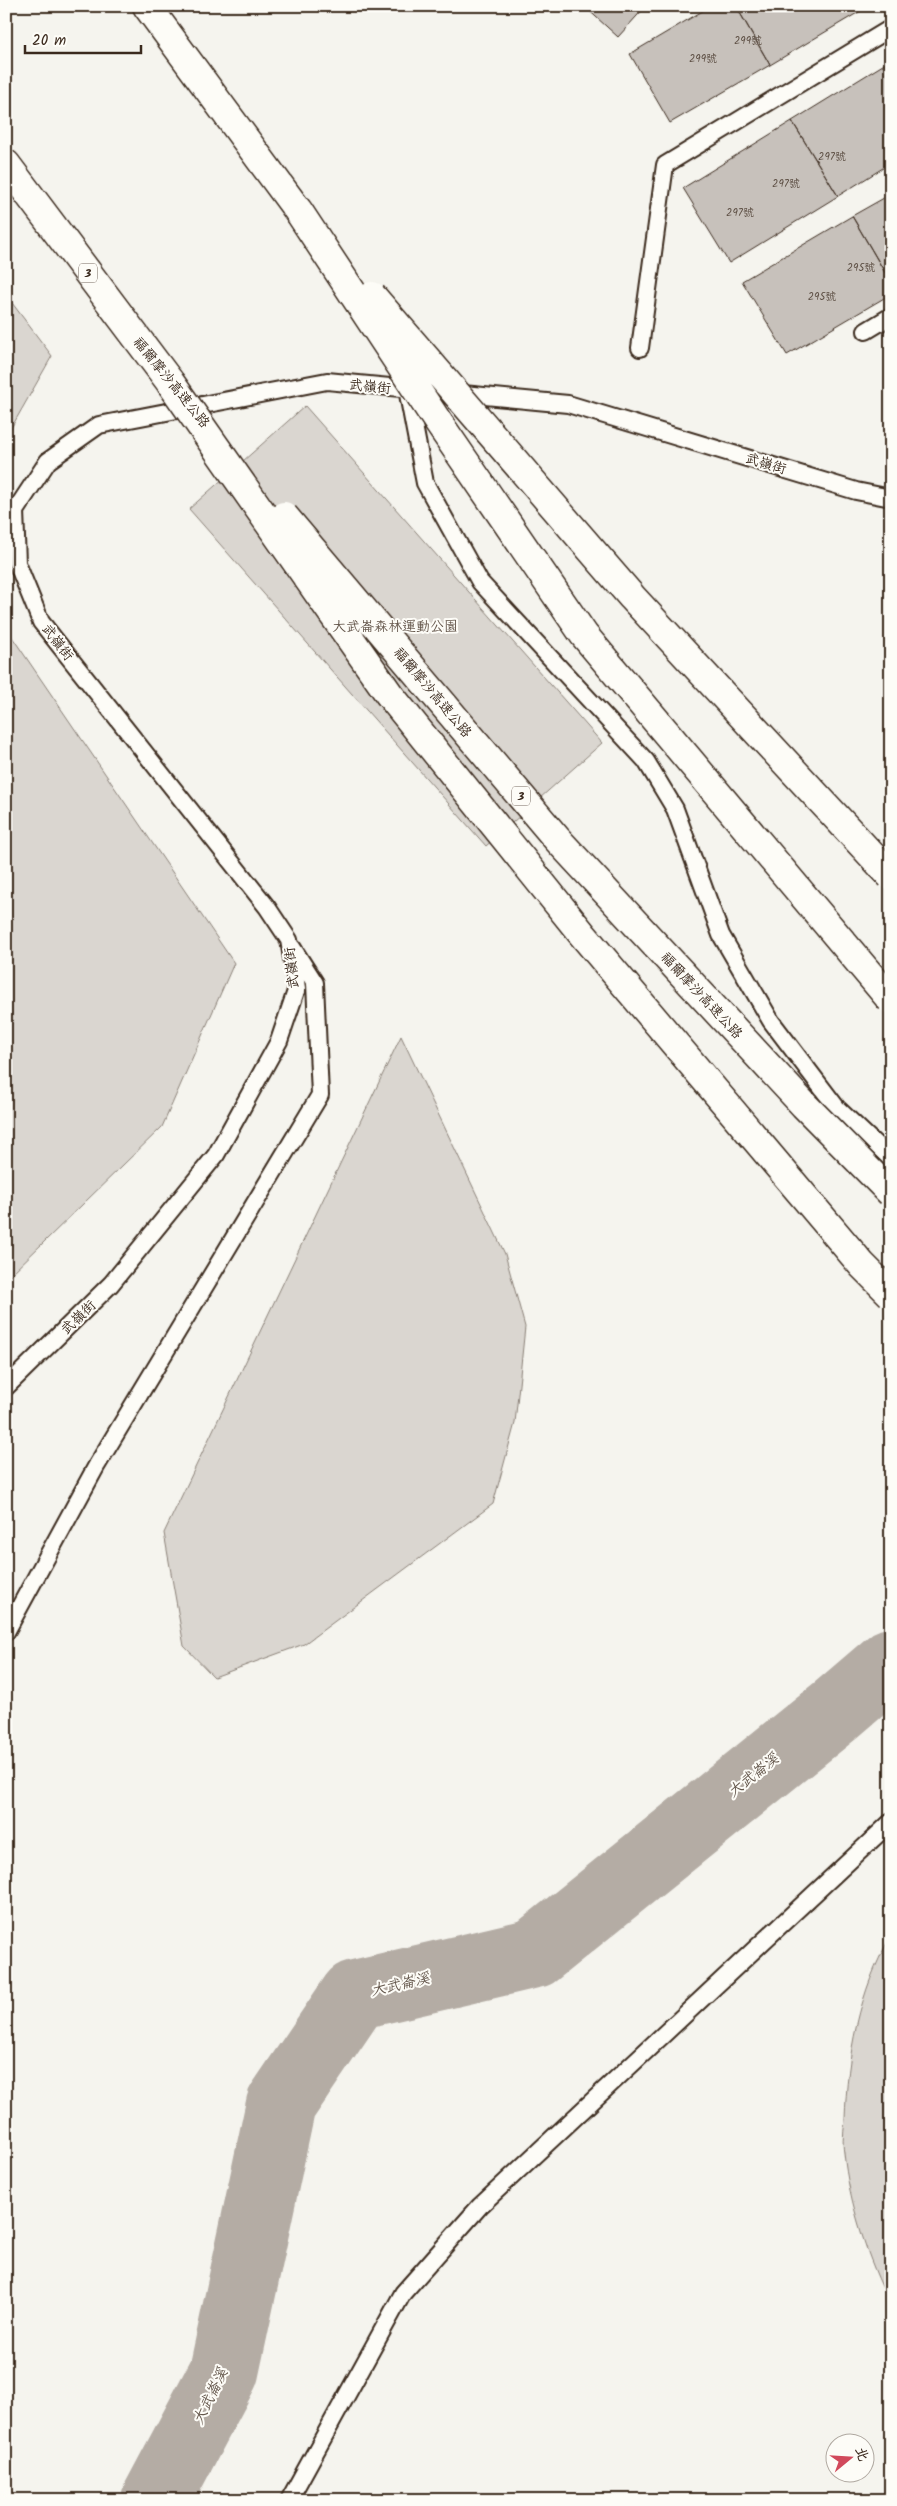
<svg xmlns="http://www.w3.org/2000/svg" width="897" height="2506" font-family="Kalam,'LXGW WenKai TC',sans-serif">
<rect width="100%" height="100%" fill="#f5f4ee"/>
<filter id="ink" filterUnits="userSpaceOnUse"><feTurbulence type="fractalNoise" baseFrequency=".02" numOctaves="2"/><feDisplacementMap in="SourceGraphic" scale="10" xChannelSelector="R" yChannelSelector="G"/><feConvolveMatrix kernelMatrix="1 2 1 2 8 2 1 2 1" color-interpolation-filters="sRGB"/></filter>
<g filter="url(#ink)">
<path fill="#dad6d0" stroke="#8a8077" d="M 6,295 L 52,356 L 6,437 Z
M 305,406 L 602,743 L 486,846 L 189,509 Z
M 6,628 L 234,963 L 162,1127 L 6,1279 Z
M 401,1036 L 505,1254 L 525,1327 L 515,1423 L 493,1504 L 304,1644 L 214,1677 L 184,1646 L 164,1533 Z
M 891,1936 L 891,2305 C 868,2261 849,2202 844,2153 C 842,2142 844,2130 845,2119 C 847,2057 859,1990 891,1936 Z"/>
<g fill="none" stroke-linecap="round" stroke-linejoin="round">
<path stroke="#b4aca4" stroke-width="70" d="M 156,2500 L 224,2372 L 281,2104 L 355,1995 L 535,1953 L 835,1711 L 891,1663"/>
</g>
<path fill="#c7c1bb" stroke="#3b2a1e" d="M 584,6 L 646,6 L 618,37 Z
M 711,6 L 736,6 L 770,65 L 670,123 L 630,54 Z
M 736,6 L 869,6 L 770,65 Z
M 891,60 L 891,163 L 838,196 L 792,121 Z
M 792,121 L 838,196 L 729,263 L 683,188 Z
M 891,194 L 891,283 L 852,216 Z
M 852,216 L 891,283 L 891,294 L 787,355 L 742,281 Z"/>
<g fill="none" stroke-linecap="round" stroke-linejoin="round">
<defs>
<path id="service" d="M 866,331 L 891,316
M 640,348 L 665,165 L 891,28
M 407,389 L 425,483 L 480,582 L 646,761 L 675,809 L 721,935 L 771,1021 L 837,1108 L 891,1159
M 6,1387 L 111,1284 L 216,1155 L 279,1041 L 297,988 L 289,940 L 267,907 L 41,622 L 17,563 L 15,511 L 48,461 L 99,425 L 327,381 L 568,404 L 856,491 L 891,498
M 6,1632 L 97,1465 L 320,1095 L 315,983 L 292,947
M 289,2500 L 403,2293 L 480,2206 L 891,1822"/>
<path id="motorway" d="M 147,6 L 299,212
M 6,164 L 170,382"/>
</defs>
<use href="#service" stroke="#3b2a1e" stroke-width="20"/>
<use href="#motorway" stroke="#3b2a1e" stroke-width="31"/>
<use href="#service" stroke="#fdfcf7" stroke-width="16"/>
<use href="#motorway" stroke="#fdfcf7" stroke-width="28"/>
<defs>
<path id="motorway-bridge" d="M 299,212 L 438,422 L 584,635 L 891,1000
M 372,296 L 632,597 L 891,876
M 170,382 L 389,694 L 583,935 L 862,1265 L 891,1294
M 284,516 L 557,839 L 804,1105 L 891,1193"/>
</defs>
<use href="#motorway-bridge" stroke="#3b2a1e" stroke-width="31" stroke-linecap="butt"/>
<use href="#motorway-bridge" stroke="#fdfcf7" stroke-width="28"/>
</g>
</g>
<g text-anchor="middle" stroke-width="4" stroke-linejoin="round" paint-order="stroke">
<g font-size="11" fill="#5e5045">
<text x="748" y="44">299號</text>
<text x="703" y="62">299號</text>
<text x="832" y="160">297號</text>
<text x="786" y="187">297號</text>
<text x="740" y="216">297號</text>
<text x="861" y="271">295號</text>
<text x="822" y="300">295號</text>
</g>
<g fill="#fdfcf7" stroke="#75695f" stroke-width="1">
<rect x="79" y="263.5" width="18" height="19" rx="4"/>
<rect x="512" y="786.5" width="18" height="19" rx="4"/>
</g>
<g font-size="12" font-weight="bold" fill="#3b2a1e">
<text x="88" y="277">3</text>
<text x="521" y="800">3</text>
</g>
<g font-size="14" fill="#3b2a1e" stroke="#fdfcf7">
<text transform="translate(172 382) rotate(51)" y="5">福爾摩沙高速公路</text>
<text transform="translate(370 386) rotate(6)" y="5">武嶺街</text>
<text transform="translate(766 463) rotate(17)" y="5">武嶺街</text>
<text transform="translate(58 642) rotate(52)" y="5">武嶺街</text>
<text transform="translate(433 692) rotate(50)" y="5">福爾摩沙高速公路</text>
<text transform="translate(291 968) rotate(-96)" y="5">武嶺街</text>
<text transform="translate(702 995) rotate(47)" y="5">福爾摩沙高速公路</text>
<text transform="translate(78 1317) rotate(-44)" y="5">武嶺街</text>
</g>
<g font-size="14" fill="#63554a" stroke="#fdfcf7">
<text x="395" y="631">大武崙森林運動公園</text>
</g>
<g font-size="15" font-style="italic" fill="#65584d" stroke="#fdfcf7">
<text transform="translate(753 1775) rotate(-39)" y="5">大武崙溪</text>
<text transform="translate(400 1984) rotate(-13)" y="5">大武崙溪</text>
<text transform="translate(210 2396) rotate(-64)" y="5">大武崙溪</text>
</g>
</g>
<rect width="897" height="2506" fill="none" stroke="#fdfcf7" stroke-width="25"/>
<rect x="12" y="12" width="872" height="2481" fill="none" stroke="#3b2a1e" stroke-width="2" filter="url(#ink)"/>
<g transform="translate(850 2458) rotate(72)"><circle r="24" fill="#fdfcf7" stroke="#afa8a0"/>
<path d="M0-4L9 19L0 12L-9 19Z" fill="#d1495b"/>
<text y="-8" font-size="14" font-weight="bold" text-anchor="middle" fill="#3b2a1e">北</text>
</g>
<path d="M25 45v8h116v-8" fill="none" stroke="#3b2a1e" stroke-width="2.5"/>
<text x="32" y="45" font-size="15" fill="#3b2a1e" stroke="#fdfcf7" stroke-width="4" paint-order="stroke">20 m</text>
</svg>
